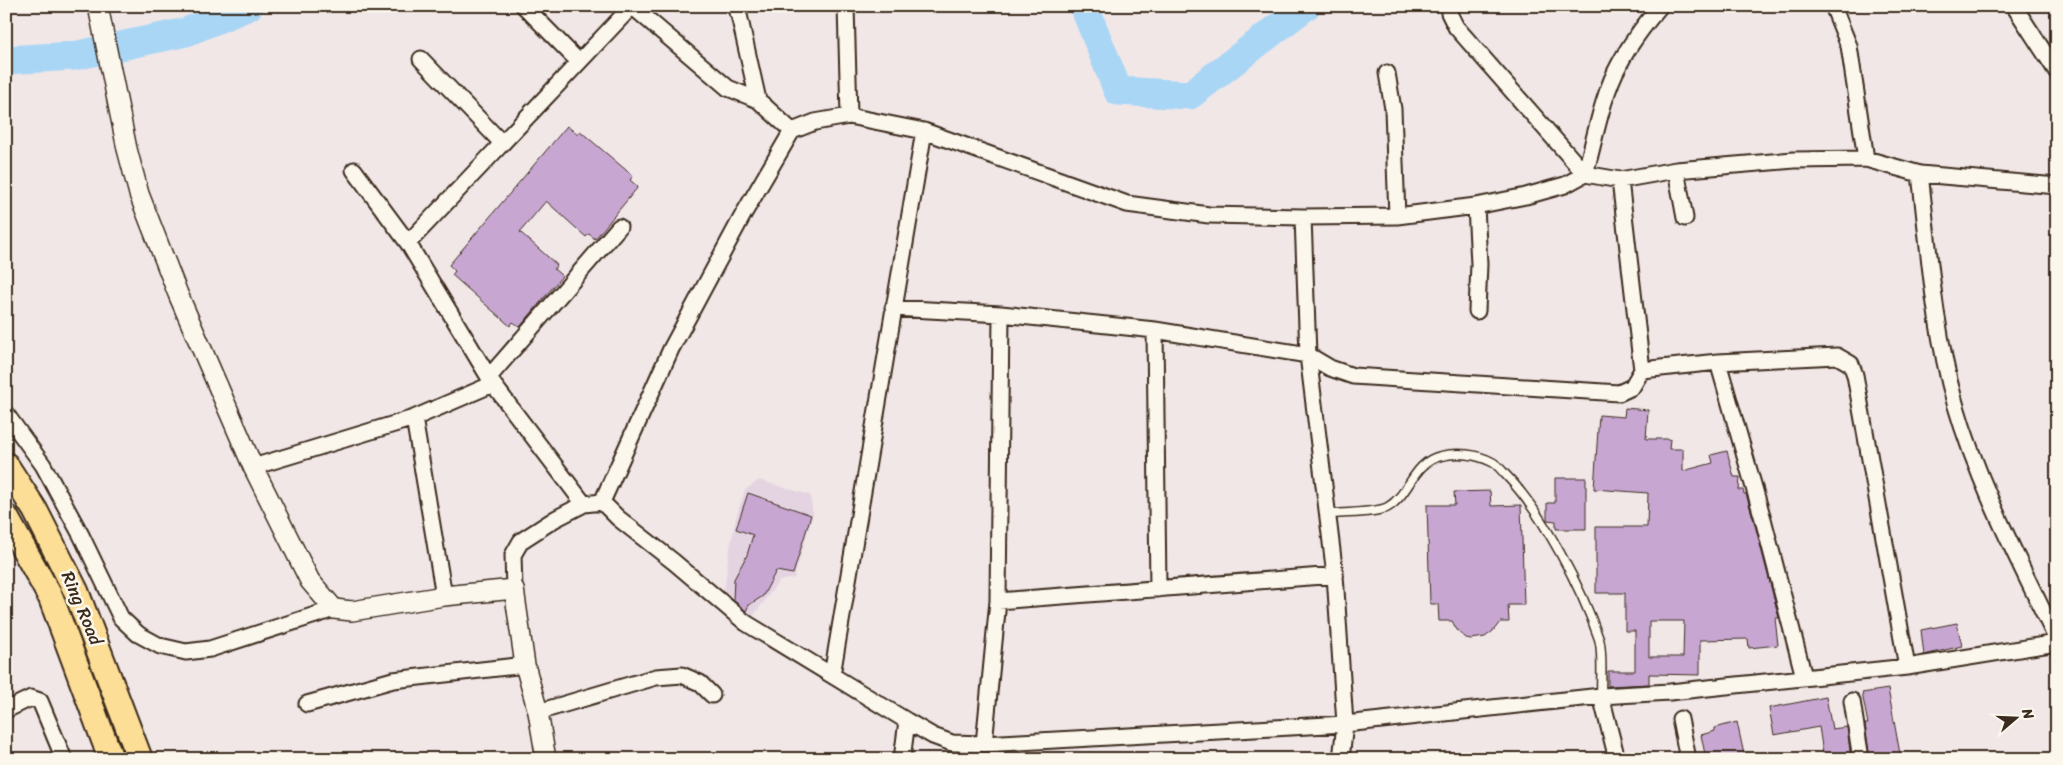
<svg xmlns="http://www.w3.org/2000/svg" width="2063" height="765" font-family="Sriracha,sans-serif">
<rect width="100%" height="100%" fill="#f1e7e7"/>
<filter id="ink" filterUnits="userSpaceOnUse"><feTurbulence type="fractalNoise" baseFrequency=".02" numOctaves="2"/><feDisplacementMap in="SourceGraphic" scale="10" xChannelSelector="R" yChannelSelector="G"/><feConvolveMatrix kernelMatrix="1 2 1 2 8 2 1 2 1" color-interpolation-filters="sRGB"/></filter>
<g filter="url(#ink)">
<path fill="#e4d4e1" d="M 759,480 L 810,495 L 813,514 L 794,578 L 779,581 L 749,622 L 723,601 L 728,559 L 736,517 L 745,490 Z"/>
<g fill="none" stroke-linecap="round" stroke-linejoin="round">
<path stroke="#aad6f6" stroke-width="29" d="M 1084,6 L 1118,91 L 1190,95 L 1306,6
M 6,60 L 74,56 L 186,32 L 249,6"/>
</g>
<path fill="#c7a7d2" stroke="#3b2a1e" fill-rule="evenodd" d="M 567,126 L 577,134 L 580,131 L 633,176 L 630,180 L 638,187 L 595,239 L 589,234 L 586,237 L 546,201 L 520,232 L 557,265 L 554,269 L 562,276 L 520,327 L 513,322 L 510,326 L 452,275 L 455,271 L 449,265 Z
M 1625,408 L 1648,410 L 1646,439 L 1670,439 L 1669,449 L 1683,449 L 1683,471 L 1713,463 L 1711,455 L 1727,451 L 1734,477 L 1740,477 L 1739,490 L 1743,490 L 1744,494 L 1746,494 L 1754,521 L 1779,618 L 1775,618 L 1778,645 L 1749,648 L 1748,639 L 1700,640 L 1700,675 L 1649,674 L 1649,684 L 1608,686 L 1608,671 L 1635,671 L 1635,631 L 1625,631 L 1625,593 L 1596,593 L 1596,527 L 1647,527 L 1648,493 L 1594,489 L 1599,415 L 1624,417 ZM 1649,621 L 1684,621 L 1683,657 L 1649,657 Z
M 1555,478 L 1586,478 L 1586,529 L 1556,529 L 1556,521 L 1547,520 L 1547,503 L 1555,503 Z
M 1490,491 L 1491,506 L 1521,505 L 1524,605 L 1508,605 L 1509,622 L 1500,622 L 1493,631 L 1485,637 L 1471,639 L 1466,638 L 1457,630 L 1452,621 L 1439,621 L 1438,604 L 1430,604 L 1427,505 L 1455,505 L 1454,492 Z
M 748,493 L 811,515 L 793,574 L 776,571 L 763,596 L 749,605 L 746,611 L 733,600 L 734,579 L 747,555 L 753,535 L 736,529 Z
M 1957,623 L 1962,646 L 1924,655 L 1921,630 Z
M 1888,689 L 1901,759 L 1870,759 L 1865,724 L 1868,724 L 1862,693 Z
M 1826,697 L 1832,729 L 1847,727 L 1851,759 L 1824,759 L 1819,727 L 1774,735 L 1769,708 Z
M 1737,722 L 1745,759 L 1706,759 L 1701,735 L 1715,731 L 1715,728 Z"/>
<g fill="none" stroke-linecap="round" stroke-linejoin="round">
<defs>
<path id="service" d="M 1328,514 C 1341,513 1378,513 1388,507 C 1410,494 1413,462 1441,456 C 1457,452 1477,454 1492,462 C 1497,464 1502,471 1506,475 C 1542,512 1582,589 1599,639 C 1603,652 1601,681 1601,696"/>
<path id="minor" d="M 524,6 L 579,62
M 734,6 L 739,15 L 758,100
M 846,6 L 849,116
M 1451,6 L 1449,13 L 1456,27 L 1585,174 L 1620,180 L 1676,170 L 1794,160 L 1866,159 L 1920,174 L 2057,186
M 1833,6 L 1849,46 L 1866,159
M 2014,6 L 2057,72
M 421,59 L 502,143
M 1387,73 L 1393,109 L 1397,216
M 354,170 L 408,243 L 493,384 L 584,504
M 1676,170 L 1685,218
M 1920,174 C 1929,250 1934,329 1955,403 C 1979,486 2020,563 2057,640
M 1476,206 L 1479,264 L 1477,311
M 1303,217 L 1308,355 L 1335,575 L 1345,724 L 1341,759
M 408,243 L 632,6 L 728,88 L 758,100 L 792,131
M 893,308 L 1001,314 L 1155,330 L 1308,355 L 1330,368 L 1353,376 L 1619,393 L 1632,387 L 1642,370 L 1620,180
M 1155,330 L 1158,589
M 1718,362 L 1763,519 L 1804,677
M 1642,370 L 1718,362 L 1837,356 L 1851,364 L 1855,375 L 1907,667
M 489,377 L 619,227
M 6,414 L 43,465 L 81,535 L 121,618 L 138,634 L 160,646 L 186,652 L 210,649 L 334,609
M 414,418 L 444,596
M 253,467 L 414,418 L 493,384
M 602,502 L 618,518 L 674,562 L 746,623 L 907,721 L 933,736 L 952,743 L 984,744 L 1345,724 L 1601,696 L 1670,692 L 1907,667 L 2057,643
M 514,589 L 513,555 L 521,541 L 555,519 L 584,504 L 602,502 L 671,349 L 744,213 L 792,131 L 815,122 L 849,116 L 924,131 L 1127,204 L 1209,215 L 1303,217 L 1397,216 L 1476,206 L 1526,196 L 1565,185 L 1585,174 C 1595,139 1602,95 1620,63 C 1631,42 1645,24 1660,6
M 998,601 L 1335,575
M 832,675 L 924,131
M 1601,696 L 1617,759
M 1852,701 L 1861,759
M 307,704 L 393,680 L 525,665
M 6,710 L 31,698 L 40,701 L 64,759
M 538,712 L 656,677 L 682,675 L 700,683 L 712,695
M 1680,719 L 1688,759
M 984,744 L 998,601 L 1001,314
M 902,759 L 907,721"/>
<path id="tertiary" d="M 98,6 L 127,149 L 139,194 L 178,294 L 253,467 L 310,581 L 334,609 L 352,611 L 444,596 L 514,589 L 525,665 L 538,712 L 546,759"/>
<path id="trunk" d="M 6,465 L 35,510 L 76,591 L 140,759
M 6,517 L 51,598 L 111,759"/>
</defs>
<use href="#service" stroke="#3b2a1e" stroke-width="11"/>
<use href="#minor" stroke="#3b2a1e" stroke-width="19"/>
<use href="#tertiary" stroke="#3b2a1e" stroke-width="22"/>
<use href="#trunk" stroke="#3b2a1e" stroke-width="28"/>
<use href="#service" stroke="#fbf7ec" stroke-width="8"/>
<use href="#minor" stroke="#fbf7ec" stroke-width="15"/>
<use href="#tertiary" stroke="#fbf7ec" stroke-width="19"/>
<use href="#trunk" stroke="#fcde96" stroke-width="24"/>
</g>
</g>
<g text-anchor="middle" stroke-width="5" stroke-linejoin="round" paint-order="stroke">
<g font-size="18" fill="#3b2a1e" stroke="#fbf7ec">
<text transform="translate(82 608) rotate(67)" y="6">Ring Road</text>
</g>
</g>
<rect width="2063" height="765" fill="none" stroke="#fbf7ec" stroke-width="25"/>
<rect x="12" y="12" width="2038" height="740" fill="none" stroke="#3b2a1e" stroke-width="2" filter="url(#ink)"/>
<g transform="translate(2016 718) rotate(71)" stroke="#fbf7ec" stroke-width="4" paint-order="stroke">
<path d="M0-4L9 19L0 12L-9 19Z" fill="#3b2a1e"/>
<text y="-8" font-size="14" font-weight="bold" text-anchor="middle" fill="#3b2a1e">N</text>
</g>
</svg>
